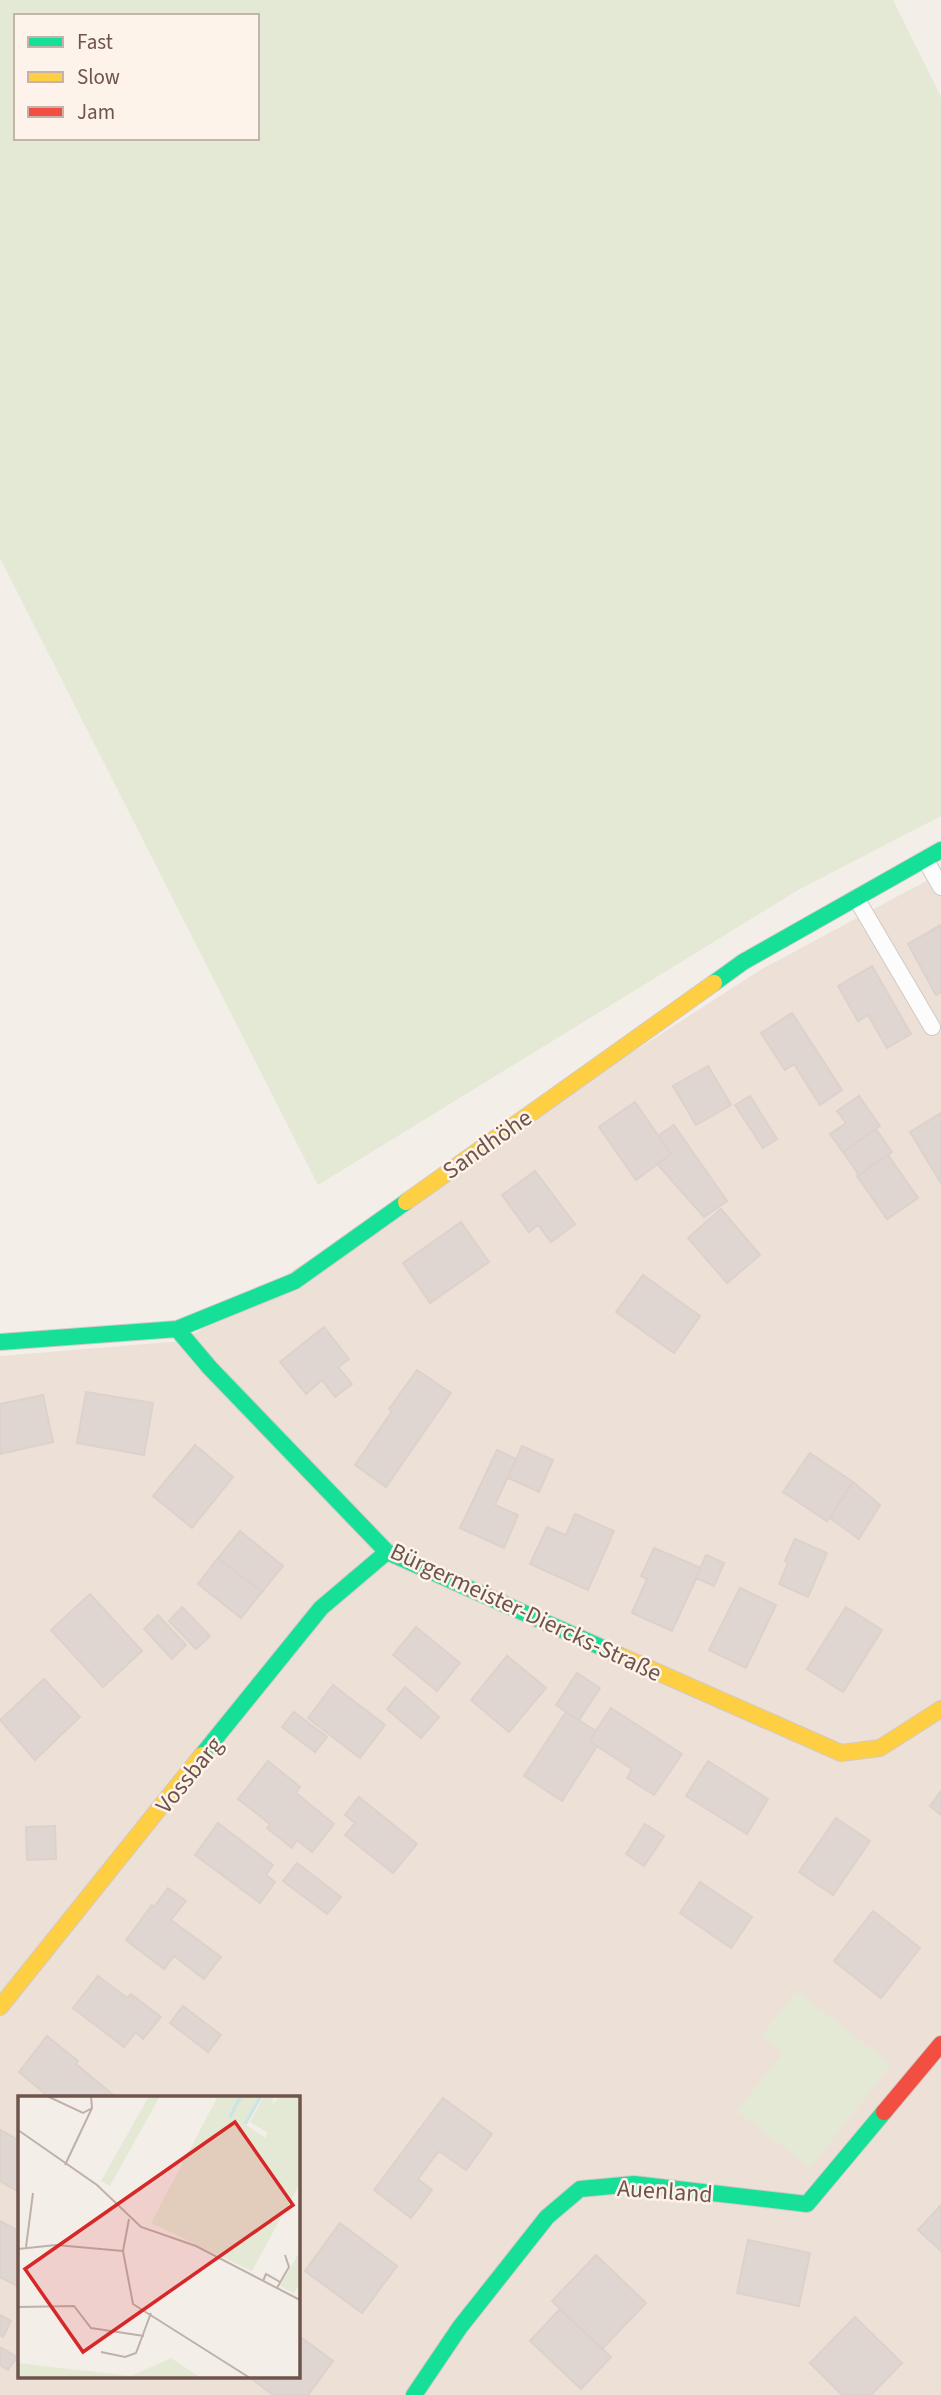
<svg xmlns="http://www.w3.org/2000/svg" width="941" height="2395" font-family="'Source Sans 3',sans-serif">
<rect width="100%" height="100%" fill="#f4eee9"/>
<path fill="#ede0d7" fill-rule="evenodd" d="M 941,873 L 941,2395 L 0,2395 L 0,1356 L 183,1341 L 762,969 ZM 19,2098 L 298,2098 L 298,2376 L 19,2376 Z"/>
<path fill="#e4e9d5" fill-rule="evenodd" d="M 0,0 L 893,0 L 941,97 L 941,816 L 800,889 L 318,1185 L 0,558 ZM 16,16 L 257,16 L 257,138 L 16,138 Z
M 797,1991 L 891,2065 L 810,2168 L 737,2111 L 783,2053 L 762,2035 Z"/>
<path fill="#e0d6d1" stroke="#ddd1cc" stroke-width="2" d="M 941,925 L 941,992 L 936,995 L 908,944 Z
M 872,966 L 911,1034 L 887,1048 L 868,1015 L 858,1021 L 838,986 Z
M 792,1013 L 842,1090 L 820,1105 L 794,1064 L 785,1070 L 761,1033 Z
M 708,1066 L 731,1105 L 696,1125 L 673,1086 Z
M 750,1096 L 777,1139 L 763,1148 L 735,1105 Z
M 859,1096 L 880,1126 L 843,1152 L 830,1134 L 846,1123 L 837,1111 Z
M 635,1102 L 671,1154 L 636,1180 L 599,1127 Z
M 941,1113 L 941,1183 L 910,1132 Z
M 674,1125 L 727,1201 L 704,1217 L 657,1164 L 671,1154 L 658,1136 Z
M 876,1129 L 892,1152 L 859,1175 L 843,1152 Z
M 888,1155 L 918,1198 L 887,1219 L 857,1176 Z
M 535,1171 L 575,1224 L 551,1242 L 538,1225 L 529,1232 L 502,1195 Z
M 721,1209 L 760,1255 L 727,1283 L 688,1238 Z
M 461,1222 L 489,1262 L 430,1303 L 403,1263 Z
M 643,1275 L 700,1316 L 674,1353 L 616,1312 Z
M 324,1327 L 349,1359 L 338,1367 L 352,1384 L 335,1397 L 322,1380 L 306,1394 L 280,1362 Z
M 417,1370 L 451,1393 L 386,1487 L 355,1465 L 392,1411 L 389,1409 Z
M 86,1392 L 153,1403 L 144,1455 L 77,1443 Z
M 43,1395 L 53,1442 L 0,1454 L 0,1404 Z
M 195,1445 L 233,1477 L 192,1528 L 153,1496 Z
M 522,1446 L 553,1460 L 539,1492 L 508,1478 Z
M 497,1450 L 516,1459 L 495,1505 L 518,1515 L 504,1548 L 460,1528 Z
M 810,1453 L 853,1482 L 827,1521 L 783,1492 Z
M 853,1482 L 880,1505 L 859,1539 L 830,1518 Z
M 575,1514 L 614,1531 L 588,1590 L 530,1564 L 547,1527 L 566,1535 Z
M 240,1531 L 283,1566 L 262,1592 L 218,1558 Z
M 795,1539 L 827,1553 L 808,1597 L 779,1584 L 788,1563 L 785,1561 Z
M 654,1548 L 701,1568 L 672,1631 L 632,1613 L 647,1579 L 641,1576 Z
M 706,1555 L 724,1563 L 714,1586 L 696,1578 Z
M 218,1558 L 262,1592 L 241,1618 L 198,1584 Z
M 740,1588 L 776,1605 L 746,1668 L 709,1650 Z
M 90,1594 L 142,1651 L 103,1687 L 51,1630 Z
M 182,1607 L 210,1636 L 196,1649 L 169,1621 Z
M 846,1607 L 882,1630 L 843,1692 L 807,1669 Z
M 158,1615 L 186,1645 L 172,1659 L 144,1629 Z
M 416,1627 L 460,1663 L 437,1691 L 393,1655 Z
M 507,1656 L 546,1688 L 509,1732 L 471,1700 Z
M 577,1673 L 600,1688 L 579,1720 L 556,1705 Z
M 44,1679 L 80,1717 L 35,1760 L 0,1720 Z
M 333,1685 L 385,1725 L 360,1758 L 308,1718 Z
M 405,1687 L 439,1717 L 421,1738 L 387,1709 Z
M 611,1708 L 682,1754 L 654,1795 L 627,1778 L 632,1769 L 589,1741 Z
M 294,1712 L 327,1737 L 315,1752 L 282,1727 Z
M 566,1712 L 596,1731 L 589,1741 L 597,1746 L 562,1801 L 524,1776 Z
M 268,1761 L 300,1787 L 296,1793 L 334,1824 L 312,1852 L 297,1840 L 292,1848 L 267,1828 L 270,1824 L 238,1799 Z
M 708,1761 L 768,1799 L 747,1834 L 686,1796 Z
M 941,1791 L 941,1815 L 930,1806 Z
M 359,1797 L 417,1844 L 393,1873 L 345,1835 L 355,1823 L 345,1815 Z
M 836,1818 L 870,1841 L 833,1895 L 799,1872 Z
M 218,1823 L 273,1865 L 266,1875 L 275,1882 L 260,1903 L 195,1855 Z
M 645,1824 L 664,1836 L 644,1866 L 626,1854 Z
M 55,1826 L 56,1859 L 27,1860 L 26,1827 Z
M 297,1863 L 341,1897 L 327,1914 L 283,1881 Z
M 700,1882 L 752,1917 L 731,1948 L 680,1913 Z
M 168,1888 L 186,1901 L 171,1920 L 221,1957 L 204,1979 L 174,1956 L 164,1969 L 126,1940 L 152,1905 L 154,1907 Z
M 873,1911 L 920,1948 L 881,1998 L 834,1961 Z
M 98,1976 L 127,1998 L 131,1994 L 161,2017 L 143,2039 L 136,2032 L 124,2047 L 73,2008 Z
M 183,2006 L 221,2035 L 208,2052 L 170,2023 Z
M 47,2036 L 78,2061 L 76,2064 L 117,2098 L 50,2098 L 19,2072 Z
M 443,2098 L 492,2134 L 466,2170 L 439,2151 L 418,2179 L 432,2190 L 411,2218 L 374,2190 Z
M 0,2130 L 19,2140 L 19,2192 L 0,2181 Z
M 941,2205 L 941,2251 L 918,2230 Z
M 0,2221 L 19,2231 L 19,2287 L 0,2277 Z
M 340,2223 L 397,2266 L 362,2313 L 305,2271 Z
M 748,2240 L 810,2253 L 799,2306 L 737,2293 Z
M 596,2255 L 646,2303 L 602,2349 L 552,2301 Z
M 560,2309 L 611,2357 L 581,2389 L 530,2341 Z
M 0,2315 L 11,2321 L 3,2337 L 0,2335 Z
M 855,2317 L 902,2363 L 871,2395 L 842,2395 L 810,2363 Z
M 298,2335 L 333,2361 L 308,2395 L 273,2395 L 248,2376 L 298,2376 Z
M 0,2347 L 17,2357 L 8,2370 L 0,2365 Z"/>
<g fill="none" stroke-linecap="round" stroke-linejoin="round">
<defs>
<path id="lane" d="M 925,859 L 941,887
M 856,898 L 932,1027"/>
<path id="fast" d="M 714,983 L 743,962 L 941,850
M 177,1329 L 210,1368 L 387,1552 L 621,1656
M 0,1342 L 177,1329 L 295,1281 L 406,1202
M 202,1755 L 321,1608 L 387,1552
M 414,2395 L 460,2327 L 547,2217 L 580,2189 L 634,2184 L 807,2204 L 884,2112"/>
<path id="slow" d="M 406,1202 L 714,983
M 621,1656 L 841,1753 L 880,1748 L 941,1709
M 0,2007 L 202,1755"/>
<path id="jam" d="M 884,2112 L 941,2044"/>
</defs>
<use href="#lane" stroke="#d1cac4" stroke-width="18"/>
<use href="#fast" stroke="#d3cac6" stroke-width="18"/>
<use href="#slow" stroke="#d3cac6" stroke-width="18"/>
<use href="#jam" stroke="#d3cac6" stroke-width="18"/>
<use href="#lane" stroke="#fdfcfc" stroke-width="16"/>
<use href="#fast" stroke="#16e098" stroke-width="16"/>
<use href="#slow" stroke="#ffcf43" stroke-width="16"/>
<use href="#jam" stroke="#f24e42" stroke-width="16"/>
</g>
<g text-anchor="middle" stroke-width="5" stroke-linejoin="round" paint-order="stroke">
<g font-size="24" fill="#6f544c" stroke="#fdf3ea">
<text transform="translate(487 1144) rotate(-35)" y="8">Sandhöhe</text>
<text transform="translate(526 1612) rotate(25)" y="8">Bürgermeister-Diercks-Straße</text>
<text transform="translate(189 1775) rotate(-51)" y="8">Vossbarg</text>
<text transform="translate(665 2191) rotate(4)" y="8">Auenland</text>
</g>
</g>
<g transform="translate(18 2096)">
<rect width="282" height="282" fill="#f4eee9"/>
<path d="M 131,0 L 142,0 L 92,90 L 83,85 ZM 200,0 L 243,0 L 227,28 L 247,42 L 250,37 L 232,26 L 246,0 L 254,0 L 255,8 L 263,0 L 282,0 L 282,87 L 234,175 L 133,127 ZM 282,155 L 282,187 L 276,197 L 262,190 ZM 153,262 L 183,282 L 0,282 L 0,267 L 113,280 Z" fill="#e4e9d5"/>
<path fill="none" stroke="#cce4e3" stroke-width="3.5" d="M 212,21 L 223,0M 227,28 L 243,0"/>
<path fill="none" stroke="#bfb0aa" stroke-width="2" d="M 29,0 L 65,17 L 74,12 L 73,0M 0,34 L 79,89 L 123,131 L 178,150 L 282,204M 47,69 L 74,12M 111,123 L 105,155 L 115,208 L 232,282M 8,151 L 15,97M 0,153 L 38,149 L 105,155M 245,185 L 248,178 L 262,186M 259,192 L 271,171 L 267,159M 0,211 L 56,210 L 73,232 L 126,240M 83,256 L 107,261 L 118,257 L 133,217"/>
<path fill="#d62828" fill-opacity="0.15" stroke="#d62828" stroke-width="3.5" d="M 217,26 L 275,109 L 65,256 L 7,173 Z"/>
<rect width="282" height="282" fill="none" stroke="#6f544c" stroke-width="3.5"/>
</g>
<rect x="14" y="14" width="245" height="126" fill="#fdf3ea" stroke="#c4b3ab" stroke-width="2"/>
<rect x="28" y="37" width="35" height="10" fill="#16e098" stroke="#c4b3ab" stroke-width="2"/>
<text x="77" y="49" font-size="21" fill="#6f544c">Fast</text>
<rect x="28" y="72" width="35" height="10" fill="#ffcf43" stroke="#c4b3ab" stroke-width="2"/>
<text x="77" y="84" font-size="21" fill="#6f544c">Slow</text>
<rect x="28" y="107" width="35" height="10" fill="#f24e42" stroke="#c4b3ab" stroke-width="2"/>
<text x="77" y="119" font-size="21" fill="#6f544c">Jam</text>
</svg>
